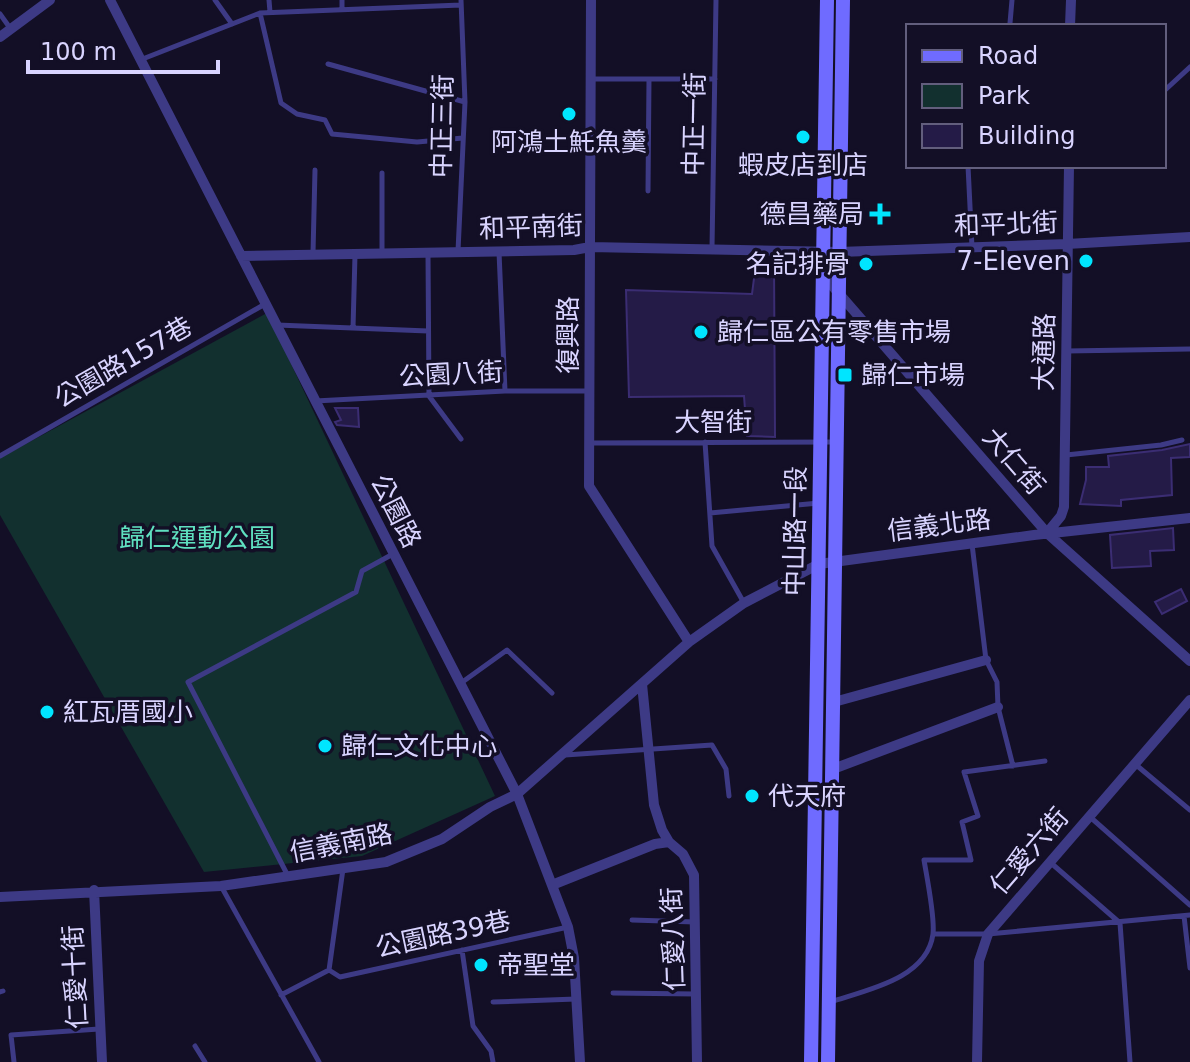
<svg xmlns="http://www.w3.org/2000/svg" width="1190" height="1062" font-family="'DejaVu Sans','Noto Sans TC',sans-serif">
<rect width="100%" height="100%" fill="#130f26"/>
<path fill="#12302f" d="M 267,313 L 495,796 L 362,856 L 204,872 L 0,515 L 0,458 Z"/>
<path fill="#241b47" stroke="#3b2d73" stroke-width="2" d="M 774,262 L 775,437 L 747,436 L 744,396 L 629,397 L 626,290 L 752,294 L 756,263 Z
M 335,408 L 358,408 L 359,427 L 337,425 L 335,422 L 341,420 Z
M 1190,444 L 1190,457 L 1171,458 L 1172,495 L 1121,500 L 1121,506 L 1080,504 L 1086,480 L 1086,467 L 1109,467 L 1108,456 L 1162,450 Z
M 1173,528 L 1174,550 L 1150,551 L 1151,566 L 1112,568 L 1110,535 Z
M 1181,589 L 1187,601 L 1162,614 L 1155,602 Z"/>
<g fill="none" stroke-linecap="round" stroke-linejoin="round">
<path stroke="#3d3a85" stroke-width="5" d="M 215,0 L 232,24
M 269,0 L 270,12
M 342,0 L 342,9
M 260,13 L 281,103 L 297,114 L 325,120 L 332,134 L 417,142 L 463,138
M 0,14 L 10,28
M 1010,23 L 1012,0
M 140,60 L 260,13 L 461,5
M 328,64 L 465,102
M 592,79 L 715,79
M 1164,91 L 1190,67
M 968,166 L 972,247
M 382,173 L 382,252
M 648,191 L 649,79
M 712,248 L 716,0
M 458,251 L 465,102 L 461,0
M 499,252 L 505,391
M 313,253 L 315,170
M 428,254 L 429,396 L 461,439
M 277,325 L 428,331
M 353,328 L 355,255
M 1067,351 L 1190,349
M 315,401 L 505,391 L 589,391
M 705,442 L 712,546 L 744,603
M 591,443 L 837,442
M 1066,455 L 1161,445 L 1182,440
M 0,456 L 265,304
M 710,513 L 819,503
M 972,544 L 986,660 L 997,682 L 998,707 L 1013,766
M 461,683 L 507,650 L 552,693
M 565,755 L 712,745 L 726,769 L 729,796
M 1135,764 L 1190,810
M 1089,816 L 1190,905
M 1051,863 L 1120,923 L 1130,1062
M 288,876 L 188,682 L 356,592 L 362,571 L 393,554
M 221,886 L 319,1062
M 1184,916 L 1190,968
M 632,920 L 695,922
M 933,934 L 988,934 L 1190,915
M 462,950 L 473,1026 L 491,1051 L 493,1062
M 329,970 L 340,977 L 568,927
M 329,970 L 343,869
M 0,992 L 3,991
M 613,993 L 696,994
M 281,995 L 329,970
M 493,1002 L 576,999
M 830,1002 C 866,990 927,979 933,934 C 935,917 927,878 924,860 L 971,860 L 962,822 L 978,816 L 964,772 L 1045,761
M 195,1046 L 205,1062
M 14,1062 L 11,1035 L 99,1029"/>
<path stroke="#3d3a85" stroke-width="10" d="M 110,0 L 517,794 L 568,927 L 574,958 L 580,1062
M 591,0 L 589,486 L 689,642
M 1070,26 L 1071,0
M 0,37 L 50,0
M 241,256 L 574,250 L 590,247 L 839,252 L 1067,244 L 1190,237
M 822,274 L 1047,533 L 1190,661
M 1047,533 L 1061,516 L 1064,507 L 1069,166
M 642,684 L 654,805 L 662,830 L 669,842 L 683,854 L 694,875 L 697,1062
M 834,702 L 986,660
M 833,769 L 998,707
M 552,885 L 655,844 L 669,842
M 94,890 L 102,1062
M 0,897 L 221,886 L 386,862 L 442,839 L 490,807 L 517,794 L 689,642 L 744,603 L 819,564 L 1034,535 L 1190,518
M 977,1062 L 979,961 L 988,934 L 1190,700"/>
<path stroke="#6f6bff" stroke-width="14" d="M 811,1062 L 827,0
M 828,1062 L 843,0"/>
</g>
<g fill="#00e5ff" stroke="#130f26" stroke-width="3">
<circle cx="569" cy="114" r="8"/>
<circle cx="803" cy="137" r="8"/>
<path d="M876 202h8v8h8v8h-8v8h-8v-8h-8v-8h8z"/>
<circle cx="1086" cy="261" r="8"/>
<circle cx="866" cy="264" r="8"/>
<circle cx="701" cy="332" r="8"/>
<rect x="837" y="367" width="16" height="16" rx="4"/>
<circle cx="47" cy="712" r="8"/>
<circle cx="325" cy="746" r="8"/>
<circle cx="752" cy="796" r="8"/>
<circle cx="481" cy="965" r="8"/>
</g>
<g text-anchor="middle" stroke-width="7" stroke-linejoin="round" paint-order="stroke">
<g font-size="26" fill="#d9d4ff" stroke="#130f26">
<text transform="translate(694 124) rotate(-89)" y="9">中正一街</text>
<text transform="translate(442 126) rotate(-89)" y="9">中正三街</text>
<text transform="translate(1006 224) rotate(-2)" y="9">和平北街</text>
<text transform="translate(531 227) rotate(-2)" y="9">和平南街</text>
<text transform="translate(568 335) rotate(-90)" y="9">復興路</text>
<text transform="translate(1044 352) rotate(-89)" y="9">大通路</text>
<text transform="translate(123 362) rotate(-30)" y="9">公園路157巷</text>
<text transform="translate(451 374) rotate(-3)" y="9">公園八街</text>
<text x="713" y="431">大智街</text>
<text transform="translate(1014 461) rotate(49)" y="9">大仁街</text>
<text transform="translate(396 511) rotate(63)" y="9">公園路</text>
<text transform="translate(939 525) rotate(-7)" y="9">信義北路</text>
<text transform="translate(795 531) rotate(-89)" y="9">中山路一段</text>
<text transform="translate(341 843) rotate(-11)" y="9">信義南路</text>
<text transform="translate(1029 851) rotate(-49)" y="9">仁愛六街</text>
<text transform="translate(443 934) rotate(-12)" y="9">公園路39巷</text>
<text transform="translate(673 939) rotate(-92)" y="9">仁愛八街</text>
<text transform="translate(75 977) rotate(-93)" y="9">仁愛十街</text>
</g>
<g font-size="26" fill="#d9d4ff" stroke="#130f26" text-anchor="start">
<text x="569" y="151" text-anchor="middle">阿鴻土魠魚羹</text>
<text x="803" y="174" text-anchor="middle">蝦皮店到店</text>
<text x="864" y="223" text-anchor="end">德昌藥局</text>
<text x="1070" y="270" text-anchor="end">7-Eleven</text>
<text x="850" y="273" text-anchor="end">名記排骨</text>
<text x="717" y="341">歸仁區公有零售市場</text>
<text x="861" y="384">歸仁市場</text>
<text x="63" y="721">紅瓦厝國小</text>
<text x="341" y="755">歸仁文化中心</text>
<text x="768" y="805">代天府</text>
<text x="497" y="974">帝聖堂</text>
</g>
<g font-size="26" fill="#5fe0c0" stroke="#130f26">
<text x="197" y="547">歸仁運動公園</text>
</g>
</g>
<rect x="906" y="24" width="260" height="144" fill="#130f26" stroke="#625e7d" stroke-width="2"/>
<rect x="922" y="50" width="40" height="12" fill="#6f6bff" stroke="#625e7d" stroke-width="2"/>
<text x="978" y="64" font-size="24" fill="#d9d4ff">Road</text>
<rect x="922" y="84" width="40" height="24" fill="#12302f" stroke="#625e7d" stroke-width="2"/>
<text x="978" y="104" font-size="24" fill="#d9d4ff">Park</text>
<rect x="922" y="124" width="40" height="24" fill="#241b47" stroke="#625e7d" stroke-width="2"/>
<text x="978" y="144" font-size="24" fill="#d9d4ff">Building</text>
<path d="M28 60v12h190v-12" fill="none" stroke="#d9d4ff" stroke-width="4"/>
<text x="40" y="60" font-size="24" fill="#d9d4ff" stroke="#130f26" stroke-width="6" paint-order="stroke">100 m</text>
</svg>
